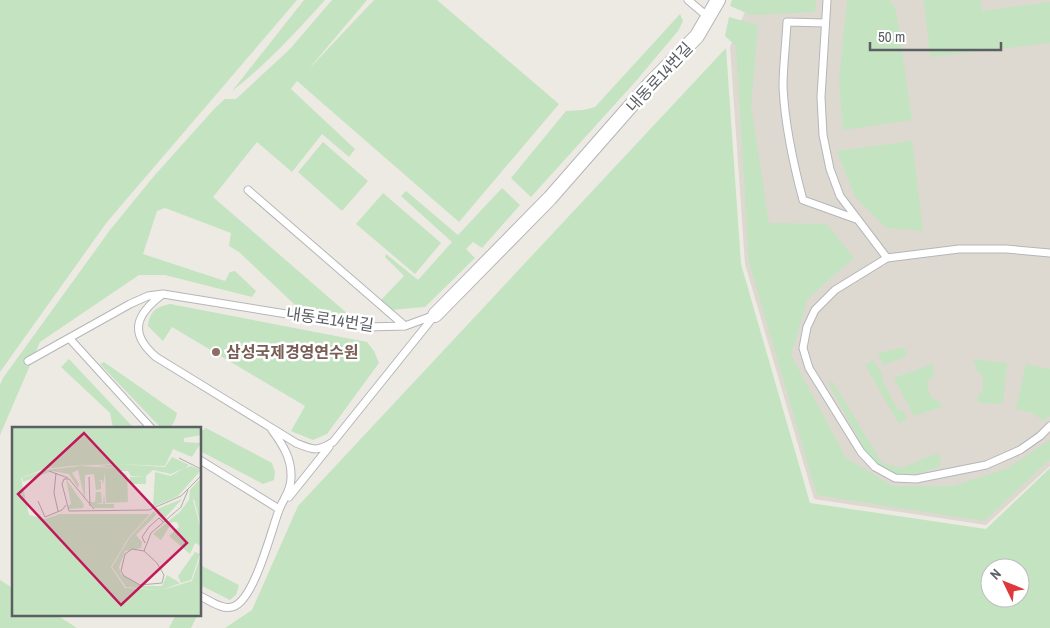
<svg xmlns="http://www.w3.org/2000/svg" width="1050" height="628" font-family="'Archivo Narrow','Noto Sans KR',sans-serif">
<rect width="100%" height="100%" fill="#edeae3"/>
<path fill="#ddd9d1" d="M 750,0 L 1050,0 L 1050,466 L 986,525 L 814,499 L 745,264 L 730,47 Z"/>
<path fill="#c4e3c1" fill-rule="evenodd" d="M 0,0 L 297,0 L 107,222 L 0,372 Z
M 304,0 L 325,0 C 296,32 267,64 232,91 Z
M 332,0 L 367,0 L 308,70 L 374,0 L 437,0 L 559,104 L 459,222 L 297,81 L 291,89 L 355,149 L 349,157 L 322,134 L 292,172 L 257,142 L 213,197 L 349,315 L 295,305 L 239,252 L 229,246 L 231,233 L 165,208 L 157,211 L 143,254 L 225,281 L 230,272 L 235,271 L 256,291 L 252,297 L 165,275 L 139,275 L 40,342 L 0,435 L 0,385 L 3,378 L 110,230 L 154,176 L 215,108 L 225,99 L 236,99 L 290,49 Z
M 732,0 L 816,0 L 815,12 L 751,15 L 730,6 Z
M 847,0 L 890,0 L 896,10 L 912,120 L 843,130 L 839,81 Z
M 924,0 L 981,0 L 982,11 L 1050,2 L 1050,43 L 930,57 Z
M 680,14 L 683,21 L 678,31 L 636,81 L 531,197 L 511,178 L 566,111 L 583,110 L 595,107 Z
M 729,17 L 758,25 L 751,106 L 769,223 L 827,224 L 854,258 L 808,298 L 791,355 L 846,458 L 893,486 L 953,486 L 1008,468 L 1050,440 L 1050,459 L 984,521 L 817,495 L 749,262 L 736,46 L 725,36 Z
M 726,48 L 741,264 L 810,503 L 986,529 L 1050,468 L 1050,628 L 225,628 L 252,610 L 298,506 ZM 990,568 L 1020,568 L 1020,598 L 990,598 Z
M 912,141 L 923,231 L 886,228 L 855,197 L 837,151 Z
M 323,142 L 368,181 L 342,211 L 298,172 Z
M 502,188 L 520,205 L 482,248 L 473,242 L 466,249 L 475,258 L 425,307 L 391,310 L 379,302 L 404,276 L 385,257 L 386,254 L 418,280 L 452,242 L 401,196 L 406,191 L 458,235 Z
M 383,193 L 441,243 L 415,274 L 356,224 Z
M 170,304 L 367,342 L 374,351 L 379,363 L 327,434 L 313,440 L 291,431 L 305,406 L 172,327 L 163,341 L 148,326 C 150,311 156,307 170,304 Z
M 904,347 L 907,356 L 883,365 L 878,353 Z
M 69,359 L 132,426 L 132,428 L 113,428 L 110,413 L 61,367 Z
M 973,359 L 1007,363 L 1003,404 L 978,403 L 977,396 L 983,391 L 983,376 L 977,371 Z
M 873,360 L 883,376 L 882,380 L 898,410 L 903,410 L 907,419 L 899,424 L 865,365 Z
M 104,362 L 177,413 C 174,424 173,428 161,428 L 100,364 Z
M 933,364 L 934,376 L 927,381 L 930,397 L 940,402 L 942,407 L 914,416 L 894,378 Z
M 1026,364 L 1050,369 L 1050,415 L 1044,421 L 1032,413 L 1016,409 Z
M 833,382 L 882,463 L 902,468 L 938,453 L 941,457 L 939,467 L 916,474 L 896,474 L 880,466 L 866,453 L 828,383 Z
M 206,428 L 272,463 L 275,472 L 274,480 L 263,484 L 200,451 L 200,432 Z
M 200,565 L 239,585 L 236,595 L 230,600 L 200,585 Z
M 0,580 L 14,589 L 14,614 L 55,614 L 77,628 L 0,628 Z
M 176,614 L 198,614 L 191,628 L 169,628 Z"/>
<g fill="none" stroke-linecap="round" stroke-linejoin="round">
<defs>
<path id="lane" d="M 688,0 L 708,17
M 827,0 L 821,97 L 823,135 L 830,169 L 840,196 L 887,258
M 825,23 L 787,22 C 786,44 783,66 783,87 C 785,126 793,163 803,200 L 856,219
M 248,190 L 405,326
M 1050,253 L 1006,249 L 959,249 L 887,258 L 835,290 L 815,310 L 807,327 L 803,348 L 809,368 L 861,452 L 875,467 L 895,478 L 916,479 L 986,465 L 1020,450 L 1040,436 L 1050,426
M 163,294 L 367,327 L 405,326 L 435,315 L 333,442 C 317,452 313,450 296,443 L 156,357 C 128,333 136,314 163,294 Z
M 70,339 L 151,428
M 28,361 L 130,304 L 148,296 L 163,294
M 200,460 L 279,509
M 289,497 L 329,447
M 200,596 C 209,600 222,610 232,607 C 254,602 271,531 279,510 C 283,499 291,491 291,478 C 292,459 283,445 272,430"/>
<path id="street" d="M 435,315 L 550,198 L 649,85 L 697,36 L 718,0"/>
</defs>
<use href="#lane" stroke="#b4b6ba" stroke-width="9"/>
<use href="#street" stroke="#b4b6ba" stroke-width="16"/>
<use href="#lane" stroke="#fff" stroke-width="7"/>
<use href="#street" stroke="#fff" stroke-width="14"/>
</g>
<circle fill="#8d6e63" stroke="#fff" stroke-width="2" cx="216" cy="352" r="5"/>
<g text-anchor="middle" stroke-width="5" stroke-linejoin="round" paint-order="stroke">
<g font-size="16" fill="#5b5f63" stroke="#fff">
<text transform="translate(659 77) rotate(-47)" y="6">내동로14번길</text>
<text transform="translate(330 319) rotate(8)" y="6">내동로14번길</text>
</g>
<g font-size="16" font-weight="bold" fill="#785e54" stroke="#fff" text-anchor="start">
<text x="226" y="358">삼성국제경영연수원</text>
</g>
</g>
<g transform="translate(12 427)">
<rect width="189" height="189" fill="#edeae3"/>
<path d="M 0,0 L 189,0 L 189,8 L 172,11 L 172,15 L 189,16 L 180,30 L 161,22 L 153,39 L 107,37 L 153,40 L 160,30 L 177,38 L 173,41 L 179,39 L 189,43 L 166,69 L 141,80 L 143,45 L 159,49 L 172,41 L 159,47 L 141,43 L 134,49 L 134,57 L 118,57 L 118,50 L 133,49 L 119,49 L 116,44 L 108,44 L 115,48 L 116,75 L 94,76 L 93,45 L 91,58 L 90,53 L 86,53 L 89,54 L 89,62 L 84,63 L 82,47 L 73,48 L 73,73 L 66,43 L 60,46 L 67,57 L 66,61 L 57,47 L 40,44 L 11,55 L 10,51 L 33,43 L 69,39 L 104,41 L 86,39 L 106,37 L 59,39 L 32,42 L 9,51 L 17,88 L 33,92 L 48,87 L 138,87 L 117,110 L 99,140 L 113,161 L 150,163 L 180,154 L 189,128 L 189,188 L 0,188 ZM 189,51 L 189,99 L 182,72 L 181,73 L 189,103 L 189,119 L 183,116 L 178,127 L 157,109 L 167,100 L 165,95 L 160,95 L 149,113 L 141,107 L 165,87 L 171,87 L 166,87 L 177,73 L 178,63 ZM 54,52 L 72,78 L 71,81 L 57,82 L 56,79 L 59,77 ZM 84,65 L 89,65 L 90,76 L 84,77 L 91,77 L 92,67 L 93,77 L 102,77 L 102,81 L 82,81 L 78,75 L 83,75 ZM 170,72 L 151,93 L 144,86 L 143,83 ZM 142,84 L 144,88 L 124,108 L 130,115 L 129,121 L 113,124 L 107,140 L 109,147 L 129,159 L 150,159 L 155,148 L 168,156 L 150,163 L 114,160 L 100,140 L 118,110 ZM 183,125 L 188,127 L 179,153 L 169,156 L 166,149 Z" fill="#c4e3c1"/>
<path fill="none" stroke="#afaeac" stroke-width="1" d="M 167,31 L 189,42M 37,44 L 56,51M 44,46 L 42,66 L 46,84M 77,50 L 78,79M 26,74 L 33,90 L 50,83 L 54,78M 82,82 L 57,52 L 52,52 L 50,57 L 57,84 L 137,83 L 169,69 L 189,49M 133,116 L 130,110 L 137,100 L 147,91 L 151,95M 120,122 L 132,124 L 145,136 L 152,148 L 150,156 L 128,158 L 112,149 L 109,144 L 113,127 ZM 132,124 L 139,106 L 169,80 L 176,63"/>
<path fill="#c2185b" fill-opacity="0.15" stroke="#c2185b" stroke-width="2.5" d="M 72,6 L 175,116 L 109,178 L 6,67 Z"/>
<rect width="189" height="189" fill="none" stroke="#5b5f63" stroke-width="2.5"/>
</g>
<g transform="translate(1005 583) rotate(313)"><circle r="24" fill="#ffffff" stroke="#bdbfc1"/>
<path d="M0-4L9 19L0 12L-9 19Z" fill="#de383b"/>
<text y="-8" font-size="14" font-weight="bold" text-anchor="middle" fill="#5b5f63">N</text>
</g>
<path d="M870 42v8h131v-8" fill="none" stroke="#5b5f63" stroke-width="2.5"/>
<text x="878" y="42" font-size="15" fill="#5b5f63" stroke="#ffffff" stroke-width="4" paint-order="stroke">50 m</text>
</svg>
